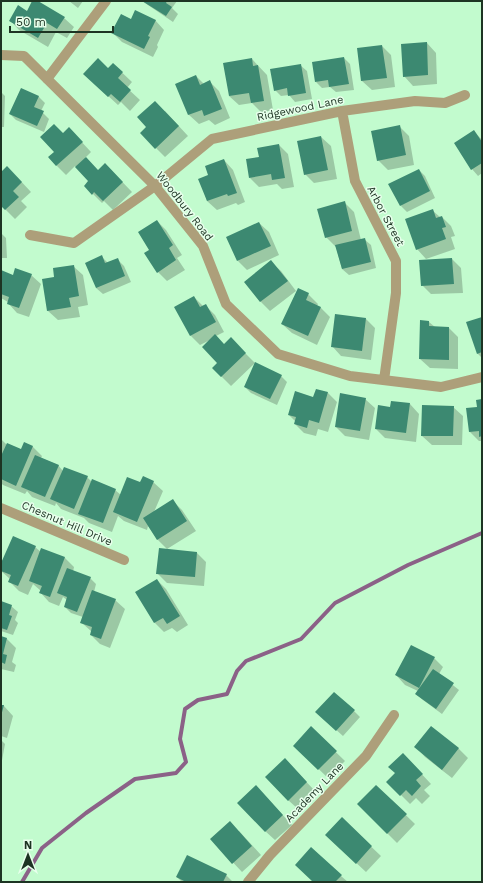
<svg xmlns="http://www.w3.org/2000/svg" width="483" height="883" font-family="'Work Sans',sans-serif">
<rect width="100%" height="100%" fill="#c2fbce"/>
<path fill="#0003" d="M 34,1 L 36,1 L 64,18 L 74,27 L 67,38 L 56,32 L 48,47 L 19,30 L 10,20 L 27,12 Z
M 69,1 L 83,1 L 78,8 Z
M 142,1 L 177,1 L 172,8 L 178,14 L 173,22 Z
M 155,20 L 164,30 L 157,45 L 158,47 L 153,57 L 122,42 L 113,33 L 131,21 Z
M 427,43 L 436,53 L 437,84 L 413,86 L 404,76 Z
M 382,46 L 391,55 L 395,87 L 372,90 L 362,81 L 358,49 Z
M 344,58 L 350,64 L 354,90 L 336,92 L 330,87 L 322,88 L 316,82 Z
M 252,59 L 267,75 L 273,110 L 261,112 L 252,103 L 239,105 L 229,96 Z
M 113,64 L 132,82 L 127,88 L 140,100 L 130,111 L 121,102 L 118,105 L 94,83 Z
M 300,65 L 307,71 L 312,99 L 295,102 L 289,95 L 281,96 L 275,90 Z
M 196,76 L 204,84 L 210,82 L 219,91 L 230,118 L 215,125 L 209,120 L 199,124 L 189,115 L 177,84 Z
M 21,89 L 39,97 L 45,103 L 41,111 L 49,119 L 44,132 L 16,120 L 10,114 Z
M 1,92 L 5,96 L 4,127 L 1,127 Z
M 165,111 L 188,136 L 165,157 L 156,148 L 148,127 Z
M 399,126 L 409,136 L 414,165 L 388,170 L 378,160 Z
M 474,131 L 482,140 L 482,173 L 478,176 L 472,169 Z
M 63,134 L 78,138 L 91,152 L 85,158 L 98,171 L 105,164 L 132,192 L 113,210 L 104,201 L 102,203 L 85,186 L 90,181 L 75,166 L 66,175 L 49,158 L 55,152 Z
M 321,137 L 331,146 L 337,179 L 314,183 L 305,174 Z
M 279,145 L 288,154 L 294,187 L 282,189 L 277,184 L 259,187 L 250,178 L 260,158 Z
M 224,160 L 233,170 L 245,202 L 238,205 L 236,203 L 217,210 L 207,201 L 200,179 L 209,176 Z
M 419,170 L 425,176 L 435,198 L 407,212 L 401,206 Z
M 1,174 L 17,177 L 31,192 L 21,201 L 27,207 L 15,219 L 1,205 Z
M 344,202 L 354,212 L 361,240 L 364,239 L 371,245 L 376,268 L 349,275 L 342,269 L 336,247 L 326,237 Z
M 433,211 L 440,217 L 442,217 L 451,226 L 455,236 L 451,237 L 455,249 L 426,259 L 417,249 Z
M 157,221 L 166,230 L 182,255 L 177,258 L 185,270 L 167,281 L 158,272 L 150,250 Z
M 259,223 L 269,232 L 279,255 L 247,270 L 238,261 Z
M 1,233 L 6,238 L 7,258 L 1,258 Z
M 102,257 L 108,263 L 118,260 L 124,266 L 131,282 L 103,294 L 96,288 Z
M 452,259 L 461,268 L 463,293 L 431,294 L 422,285 Z
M 271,262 L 281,271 L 296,291 L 270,311 L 261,302 L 246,282 Z
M 73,266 L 83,275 L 88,305 L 78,307 L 80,317 L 58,320 L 48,311 L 55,278 Z
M 1,272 L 13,276 L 31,275 L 41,284 L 29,317 L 17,313 L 8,303 L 8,302 L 1,298 Z
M 308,294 L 318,304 L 317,306 L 321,308 L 330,317 L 317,345 L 292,333 L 282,324 Z
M 194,297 L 203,306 L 205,305 L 215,315 L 224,332 L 216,336 L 224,345 L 231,339 L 255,363 L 231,386 L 213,368 L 218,363 L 210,340 L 200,345 L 191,336 Z
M 336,315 L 366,319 L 375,328 L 371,360 L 341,356 L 332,346 Z
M 482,318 L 482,358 L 478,354 Z
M 429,322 L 435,327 L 449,328 L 458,337 L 458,369 L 430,368 L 420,359 Z
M 281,376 L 287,382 L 277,405 L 251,393 L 245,387 Z
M 328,393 L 337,402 L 328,432 L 318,429 L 316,436 L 304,433 L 295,424 L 296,422 L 289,415 L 314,398 Z
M 365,399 L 375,408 L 369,440 L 345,436 L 336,427 Z
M 482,400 L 482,441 L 479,441 L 470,432 L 467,409 L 478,408 Z
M 410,404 L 419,414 L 416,442 L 385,438 L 376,429 L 391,408 Z
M 453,407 L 463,416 L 462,445 L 432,445 L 422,436 Z
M 1,439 L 7,445 L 22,450 L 25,443 L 33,447 L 42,456 L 41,458 L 58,465 L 63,471 L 87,477 L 92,482 L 115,490 L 121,495 L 141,484 L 153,482 L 163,491 L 154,512 L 173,501 L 182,510 L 196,531 L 167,549 L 158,540 L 148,526 L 147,530 L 124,521 L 118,516 L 112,532 L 89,523 L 84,518 L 61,509 L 56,503 L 55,506 L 32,497 L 27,491 L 25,494 L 3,485 L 1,483 Z
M 35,547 L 41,552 L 42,549 L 65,558 L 74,567 L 73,572 L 90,578 L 96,584 L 94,592 L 115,600 L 125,609 L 110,648 L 100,644 L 91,635 L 92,632 L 81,622 L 83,617 L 71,613 L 65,607 L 67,600 L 63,597 L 59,606 L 49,602 L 40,592 L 41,591 L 33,584 L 28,595 L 19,591 L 9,581 L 10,579 L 1,571 L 1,566 Z
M 160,549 L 197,553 L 206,562 L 204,586 L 167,583 L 157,573 Z
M 157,580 L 166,589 L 188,625 L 177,632 L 172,628 L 164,632 L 155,623 L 136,592 Z
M 1,602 L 11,606 L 18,612 L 15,620 L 18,623 L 13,635 L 1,631 Z
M 1,638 L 7,639 L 16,648 L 12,662 L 16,665 L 14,672 L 1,669 Z
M 434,658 L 443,667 L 439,674 L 459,690 L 442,714 L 423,700 L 416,694 L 418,691 L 405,685 L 396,675 Z
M 1,706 L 4,706 L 13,716 L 7,738 L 1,736 Z
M 354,711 L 360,717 L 343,736 L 323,718 Z
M 431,727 L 459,749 L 468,758 L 452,778 L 425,757 L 416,747 Z
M 311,728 L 345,761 L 328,778 L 304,755 Z
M 1,740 L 5,744 L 1,766 Z
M 403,754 L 431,784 L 424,790 L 430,796 L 422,804 L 416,798 L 410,804 L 388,782 L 396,773 Z
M 294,769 L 316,792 L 298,809 L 288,800 Z
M 376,786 L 415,824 L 397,843 L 358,804 Z
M 265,796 L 292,825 L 275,840 L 265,831 Z
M 342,819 L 381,856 L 366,872 L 336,844 Z
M 239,831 L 261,855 L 242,872 L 211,839 Z
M 226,875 L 233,882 L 182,882 L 177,877 Z
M 341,876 L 348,882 L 314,882 Z"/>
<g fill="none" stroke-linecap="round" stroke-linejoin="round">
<path stroke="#8b6187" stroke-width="4" d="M 22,882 L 42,848 L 86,813 L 135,779 L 176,773 L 186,762 L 180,739 L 185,709 L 198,700 L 227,694 L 237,671 L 246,661 L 301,639 L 335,603 L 408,565 L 482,533"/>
</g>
<path fill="#3c8971" d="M 32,1 L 38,1 L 65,17 L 57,29 L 47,23 L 38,38 L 9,21 L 18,5 L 27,11 Z
M 142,1 L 167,1 L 166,3 L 172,7 L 166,16 Z
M 135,10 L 156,20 L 148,36 L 150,37 L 144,49 L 111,33 L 121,14 L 131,19 Z
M 427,42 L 428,75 L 403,77 L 401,44 Z
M 382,45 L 387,78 L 361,81 L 357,48 Z
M 344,57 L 349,84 L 329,87 L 328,80 L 315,82 L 312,62 Z
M 98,58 L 108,68 L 113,63 L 123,72 L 118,78 L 131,90 L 120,102 L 111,94 L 108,97 L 83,74 Z
M 252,58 L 253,66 L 258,65 L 264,101 L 251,103 L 249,93 L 229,96 L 223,63 Z
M 301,64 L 306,93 L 288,96 L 287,88 L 274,91 L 270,69 Z
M 196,75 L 200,85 L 210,80 L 222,109 L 204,116 L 202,110 L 188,115 L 175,84 Z
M 21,88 L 39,96 L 34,107 L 44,111 L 37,126 L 9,114 Z
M 155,101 L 179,126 L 155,149 L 140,133 L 146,127 L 137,117 Z
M 54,124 L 63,133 L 69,127 L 83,142 L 56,166 L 48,157 L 54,152 L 40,137 Z
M 400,125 L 406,155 L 377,161 L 371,131 Z
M 474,130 L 482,142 L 482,163 L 471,170 L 454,143 Z
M 321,136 L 328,170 L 304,175 L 297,141 Z
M 279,144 L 285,178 L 272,180 L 271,174 L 249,178 L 246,159 L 259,157 L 257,148 Z
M 86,157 L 98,170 L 105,163 L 123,182 L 103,201 L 94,192 L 92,195 L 84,186 L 88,181 L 75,167 Z
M 224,159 L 237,193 L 228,196 L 227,194 L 207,201 L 198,179 L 208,175 L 205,166 Z
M 7,166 L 22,182 L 13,191 L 19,197 L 5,210 L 1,206 L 1,172 Z
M 419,169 L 430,191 L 400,206 L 388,184 Z
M 345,201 L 352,231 L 325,238 L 317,209 Z
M 433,209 L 436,218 L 442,216 L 446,227 L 442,228 L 446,239 L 416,250 L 405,219 Z
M 157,220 L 173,245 L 169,248 L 176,260 L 157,273 L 144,253 L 149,250 L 138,232 Z
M 259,222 L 271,246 L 237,261 L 226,237 Z
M 365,238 L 371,262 L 342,269 L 335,245 Z
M 102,255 L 105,263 L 118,258 L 125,276 L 96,288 L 85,263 Z
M 452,258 L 454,284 L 421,286 L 419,260 Z
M 271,260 L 288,281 L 260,302 L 244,282 Z
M 74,265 L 79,296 L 69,298 L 71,307 L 47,311 L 42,279 L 54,277 L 53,268 Z
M 15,268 L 32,274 L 19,308 L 7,304 L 9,297 L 1,294 L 1,270 L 13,275 Z
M 298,288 L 309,293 L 306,300 L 321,307 L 308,336 L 281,324 Z
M 194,296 L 200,307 L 206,304 L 216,322 L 190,336 L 174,307 Z
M 335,314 L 366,318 L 362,351 L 331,347 Z
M 482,317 L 482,352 L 477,354 L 466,322 Z
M 420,320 L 429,321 L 429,326 L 449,327 L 449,360 L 419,359 Z
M 215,334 L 224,344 L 231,337 L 246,353 L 221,377 L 212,368 L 217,363 L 202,347 Z
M 255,362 L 282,375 L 270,399 L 244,387 Z
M 316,389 L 328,392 L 319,423 L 309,420 L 307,428 L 294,424 L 296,417 L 288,415 L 295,391 L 313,397 Z
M 340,393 L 366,398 L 360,431 L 335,427 Z
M 482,399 L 482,436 L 479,437 L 479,431 L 469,432 L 466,408 L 477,407 L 476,400 Z
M 391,401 L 410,403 L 406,433 L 375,429 L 378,405 L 390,407 Z
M 422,405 L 454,406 L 453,436 L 421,436 Z
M 24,442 L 33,446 L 16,486 L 1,479 L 1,456 L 7,443 L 21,449 Z
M 35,455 L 59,465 L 45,497 L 21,487 Z
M 64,467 L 88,476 L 74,509 L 50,499 Z
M 143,476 L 154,481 L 137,522 L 113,512 L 127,477 L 140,482 Z
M 92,479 L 116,489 L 103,523 L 78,514 Z
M 173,499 L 187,521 L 157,540 L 143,518 Z
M 13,536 L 36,546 L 18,586 L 8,582 L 11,575 L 1,571 L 1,563 Z
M 41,548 L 65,557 L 50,597 L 39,593 L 42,586 L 29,581 Z
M 159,548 L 197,552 L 195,577 L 156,574 Z
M 67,568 L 91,577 L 77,612 L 64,607 L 67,597 L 57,593 Z
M 157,579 L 180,616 L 167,624 L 163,618 L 154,623 L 135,592 Z
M 92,590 L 116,599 L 101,639 L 90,635 L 92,627 L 80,623 Z
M 1,601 L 12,605 L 9,615 L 12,616 L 7,630 L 1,628 Z
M 1,636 L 7,638 L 3,654 L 7,655 L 5,664 L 1,662 Z
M 411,645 L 435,657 L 419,688 L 395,675 Z
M 433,669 L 454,683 L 436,709 L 415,694 Z
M 334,692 L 355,710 L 336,731 L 315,712 Z
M 1,705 L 4,705 L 1,716 Z
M 311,726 L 337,751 L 318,770 L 293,746 Z
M 431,726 L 459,748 L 442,770 L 414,747 Z
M 403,753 L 423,774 L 416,780 L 421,786 L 412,796 L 406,790 L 400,796 L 386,782 L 395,773 L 388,767 Z
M 285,758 L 307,782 L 288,801 L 265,777 Z
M 256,785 L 283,815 L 265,832 L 237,803 Z
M 376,785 L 407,814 L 387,834 L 357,804 Z
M 342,817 L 372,846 L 356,864 L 325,835 Z
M 230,821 L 252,846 L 232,864 L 210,839 Z
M 311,847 L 342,875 L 335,882 L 313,882 L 295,865 Z
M 187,855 L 227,874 L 223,882 L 186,882 L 176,877 Z"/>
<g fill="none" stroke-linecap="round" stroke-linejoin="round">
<path stroke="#ad9f7a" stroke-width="10" d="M 1,55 L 24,56 L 155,186 L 203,246 L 226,304 L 278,354 L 350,376 L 441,387 L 482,377
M 47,79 L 106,1
M 342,111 L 355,181 L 396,261 L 396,293 L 384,380
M 30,235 L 74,243 L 155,186 L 212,139 L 342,111 L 415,101 L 445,103 L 465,95
M 1,508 L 124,560
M 248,882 L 270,855 L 366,756 L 394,715"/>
</g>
<g text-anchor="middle" stroke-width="3" stroke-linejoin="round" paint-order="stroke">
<g font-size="11" fill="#1d3423" stroke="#e8ffec">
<text transform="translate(300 108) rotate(-12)" y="4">Ridgewood Lane</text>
<text transform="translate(185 206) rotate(52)" y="4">Woodbury Road</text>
<text transform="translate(386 216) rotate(62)" y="4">Arbor Street</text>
<text transform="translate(67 523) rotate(23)" y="4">Chesnut Hill Drive</text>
<text transform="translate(314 792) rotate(-46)" y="4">Academy Lane</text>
</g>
</g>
<rect width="483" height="883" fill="none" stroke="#1d3423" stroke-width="4"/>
<g transform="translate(28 855)" stroke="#e8ffec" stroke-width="3" paint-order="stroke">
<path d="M0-3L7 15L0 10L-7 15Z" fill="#1d3423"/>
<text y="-6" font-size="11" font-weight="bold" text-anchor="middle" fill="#1d3423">N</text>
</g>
<path d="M10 26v6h103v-6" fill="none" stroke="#1d3423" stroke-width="2"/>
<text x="16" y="26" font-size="12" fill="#1d3423" stroke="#e8ffec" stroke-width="3" paint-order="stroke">50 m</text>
</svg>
